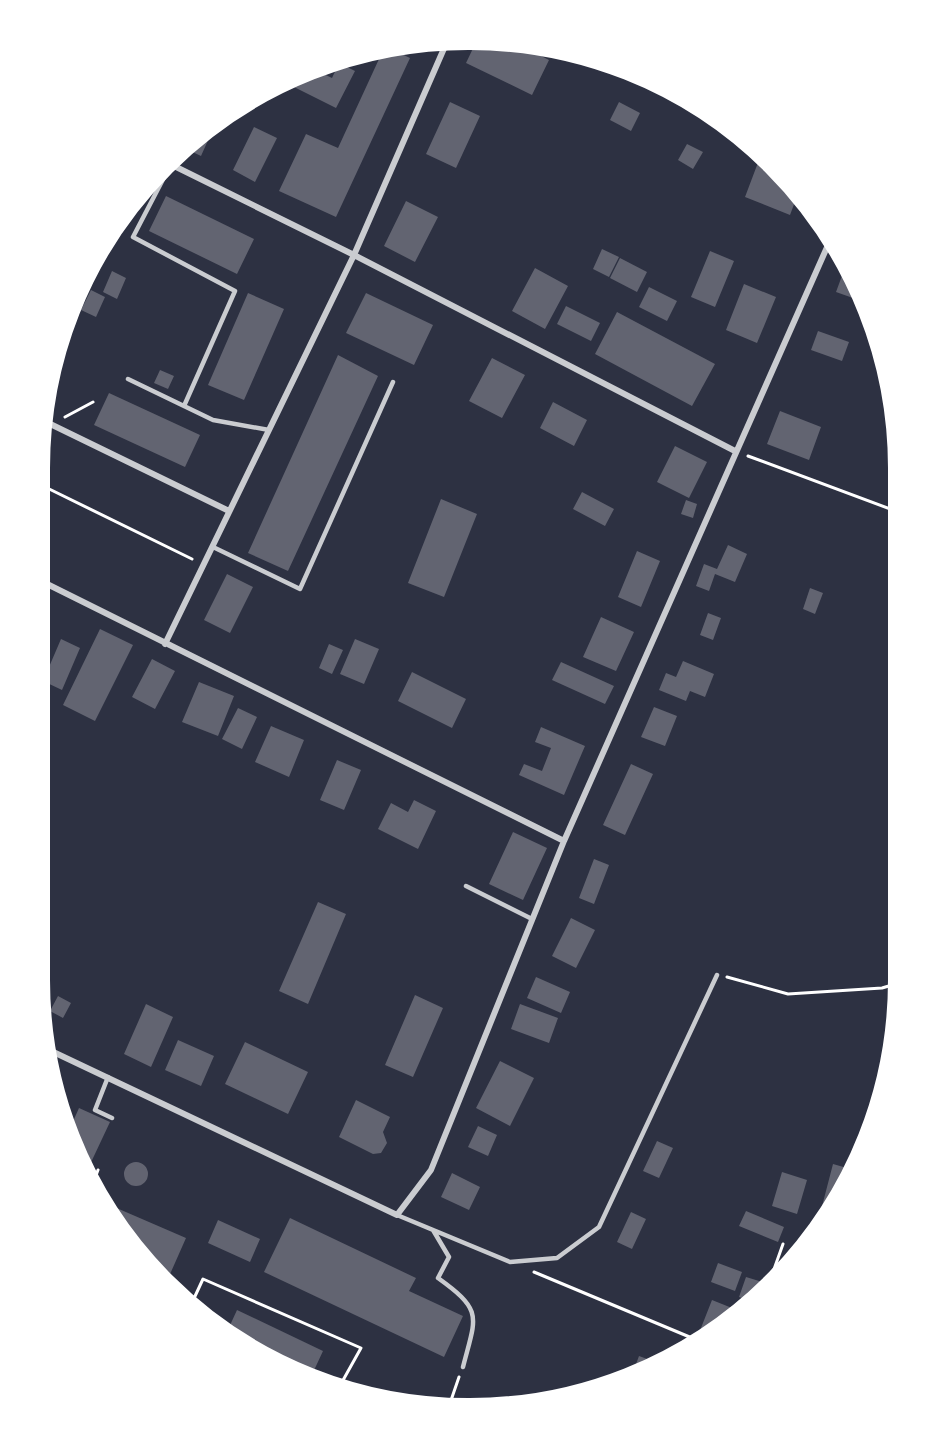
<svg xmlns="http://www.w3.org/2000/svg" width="938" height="1449" font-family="Rubik,sans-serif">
<rect width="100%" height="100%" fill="#2d3142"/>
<path fill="#626471" d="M 478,38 L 508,39 L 549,60 L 532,95 L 466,63 Z
M 385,46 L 410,58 L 336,217 L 279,191 L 306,134 L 338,148 Z
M 339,63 L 355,71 L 336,108 L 282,81 L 311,68 L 332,78 Z
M 450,102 L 480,116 L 456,168 L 426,154 Z
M 619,102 L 640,113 L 631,131 L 610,120 Z
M 218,118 L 201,156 L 182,147 L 205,126 Z
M 254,127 L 277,138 L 255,182 L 233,170 Z
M 687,144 L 703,152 L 693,169 L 678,160 Z
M 762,152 L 799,191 L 790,215 L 745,197 Z
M 166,196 L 254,239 L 237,274 L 149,231 Z
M 406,201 L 438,217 L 415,262 L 384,246 Z
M 602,249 L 619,257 L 609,277 L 593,269 Z
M 710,251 L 734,261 L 715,307 L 691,297 Z
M 620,258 L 647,272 L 637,292 L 610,278 Z
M 535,268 L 568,286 L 545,329 L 512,311 Z
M 112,271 L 126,278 L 117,299 L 103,292 Z
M 843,273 L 858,279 L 867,303 L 836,292 Z
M 744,284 L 776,297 L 757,343 L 726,330 Z
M 649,287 L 677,301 L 667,321 L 639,307 Z
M 91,290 L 105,297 L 96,317 L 81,310 Z
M 248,293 L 284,309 L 244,400 L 208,385 Z
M 366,293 L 433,325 L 414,365 L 346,333 Z
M 566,306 L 600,323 L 591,341 L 557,324 Z
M 617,312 L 715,364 L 692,406 L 595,354 Z
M 818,331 L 849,342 L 842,361 L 811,350 Z
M 338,355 L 378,376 L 288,571 L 248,553 Z
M 492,358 L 525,375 L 502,418 L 469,401 Z
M 160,370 L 174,376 L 168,389 L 154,383 Z
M 109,393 L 200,435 L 185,467 L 94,425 Z
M 553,402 L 587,420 L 574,446 L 540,428 Z
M 780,411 L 821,427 L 809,460 L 767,444 Z
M 675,446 L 707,462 L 689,498 L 657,482 Z
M 582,492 L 614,509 L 605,526 L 573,509 Z
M 441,499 L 477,514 L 444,597 L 408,583 Z
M 686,500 L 697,504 L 693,518 L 681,514 Z
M 728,545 L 747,554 L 735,582 L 715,574 L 709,591 L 696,586 L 704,564 L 717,569 Z
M 637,551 L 660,561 L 641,607 L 618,597 Z
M 227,574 L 253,587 L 230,633 L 204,620 Z
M 810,588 L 823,593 L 815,614 L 803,609 Z
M 708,613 L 721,618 L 713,640 L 700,635 Z
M 601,617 L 634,632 L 616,671 L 583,657 Z
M 100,629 L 133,645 L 95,721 L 63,705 Z
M 61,639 L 80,648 L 62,690 L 43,681 Z
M 355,639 L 379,649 L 364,684 L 340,674 Z
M 329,644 L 343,650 L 332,674 L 319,668 Z
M 152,659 L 175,671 L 155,709 L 132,697 Z
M 683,661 L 714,674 L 705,697 L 690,691 L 686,701 L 659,690 L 666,673 L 676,677 Z
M 561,662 L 614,686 L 605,704 L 552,680 Z
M 412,672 L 466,699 L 452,728 L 398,701 Z
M 199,682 L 234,696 L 218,736 L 182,722 Z
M 654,707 L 677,716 L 665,746 L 641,737 Z
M 238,708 L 257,717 L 242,749 L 222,739 Z
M 271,726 L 304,740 L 289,777 L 255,762 Z
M 541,727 L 585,746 L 564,795 L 519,775 L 524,764 L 542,771 L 551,748 L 535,742 Z
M 337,760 L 361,770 L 344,810 L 320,800 Z
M 631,764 L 653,774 L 625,835 L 603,825 Z
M 414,800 L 436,811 L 418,849 L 378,829 L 391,803 L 408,812 Z
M 513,832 L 547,848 L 523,900 L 489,884 Z
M 594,859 L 609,865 L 594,904 L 579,898 Z
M 318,902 L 346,914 L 308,1004 L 279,991 Z
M 571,918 L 595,930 L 576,968 L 552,956 Z
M 536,977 L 570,992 L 561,1013 L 527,998 Z
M 38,990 L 47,994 L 41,1010 L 39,996 Z
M 415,995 L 443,1008 L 413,1077 L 385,1065 Z
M 58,996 L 71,1003 L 63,1018 L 50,1011 Z
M 146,1004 L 173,1017 L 151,1067 L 124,1054 Z
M 520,1004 L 558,1018 L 549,1043 L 511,1029 Z
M 178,1040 L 214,1056 L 201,1086 L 165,1070 Z
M 245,1042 L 308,1072 L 288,1114 L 225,1084 Z
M 500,1061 L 534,1078 L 510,1126 L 476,1108 Z
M 356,1100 L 390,1117 L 383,1132 L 387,1143 L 381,1153 L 373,1154 L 339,1137 Z
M 79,1108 L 110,1122 L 86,1173 L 60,1120 L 71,1126 Z
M 478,1126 L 497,1135 L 488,1156 L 468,1147 Z
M 657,1141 L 673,1148 L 659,1178 L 643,1171 Z
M124 1174a12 12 0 1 1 24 0a12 12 0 1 1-24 0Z
M 833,1164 L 854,1170 L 826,1216 L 820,1214 Z
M 782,1172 L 807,1180 L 797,1214 L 772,1206 Z
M 452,1173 L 480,1187 L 469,1210 L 441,1197 Z
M 105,1203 L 186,1238 L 167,1281 L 109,1221 L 103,1208 Z
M 746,1211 L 784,1227 L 778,1242 L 739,1226 Z
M 631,1212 L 646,1219 L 632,1249 L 617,1242 Z
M 290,1218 L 416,1278 L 409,1291 L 463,1316 L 444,1357 L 264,1272 Z
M 218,1220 L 260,1239 L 250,1262 L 208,1243 Z
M 718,1263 L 742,1272 L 735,1291 L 711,1282 Z
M 746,1277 L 766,1283 L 762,1294 L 753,1302 L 739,1297 Z
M 712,1300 L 742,1312 L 712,1338 L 699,1333 Z
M 237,1310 L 323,1351 L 310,1379 L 226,1334 Z
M 639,1356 L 658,1363 L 632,1375 Z"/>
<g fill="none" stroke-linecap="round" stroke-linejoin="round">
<path stroke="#fff" stroke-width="3" d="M 65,417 L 93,402
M 748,456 L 901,513
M 39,484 L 192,559
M 727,977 L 788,994 L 882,988 L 899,983
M 92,1186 L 98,1170
M 534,1272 L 704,1343
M 767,1289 L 783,1244
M 190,1307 L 203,1279 L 361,1348 L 337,1391
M 447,1412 L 459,1377"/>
<path stroke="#caccd0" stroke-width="4.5" d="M 171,164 L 133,237 L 235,291 L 184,406
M 128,379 L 213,420 L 269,430
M 213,547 L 300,589 L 393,382
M 466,886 L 532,919
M 108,1077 L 95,1110 L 112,1118
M 397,1215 L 510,1262 L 557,1258 L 599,1227 L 717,975
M 433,1230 L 449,1257 L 438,1278 C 484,1311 476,1316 463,1367"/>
<path stroke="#caccd0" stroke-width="6" d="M 166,162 L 354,255 L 735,451
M 40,419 L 229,511
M 39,580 L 564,841
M 165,644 L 354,255 L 449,37
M 47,1049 L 397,1215 L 431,1170 L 564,841 L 832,236"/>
</g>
<path d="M0 0H938V1449H0ZM468 46H470A422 422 0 0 1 892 468V980A422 422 0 0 1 470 1402H468A422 422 0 0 1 46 980V468A422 422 0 0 1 468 46Z" fill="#fff" fill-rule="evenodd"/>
<path fill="none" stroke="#fff" stroke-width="8" d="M468 46H470A422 422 0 0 1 892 468V980A422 422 0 0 1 470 1402H468A422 422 0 0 1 46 980V468A422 422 0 0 1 468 46Z"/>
</svg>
